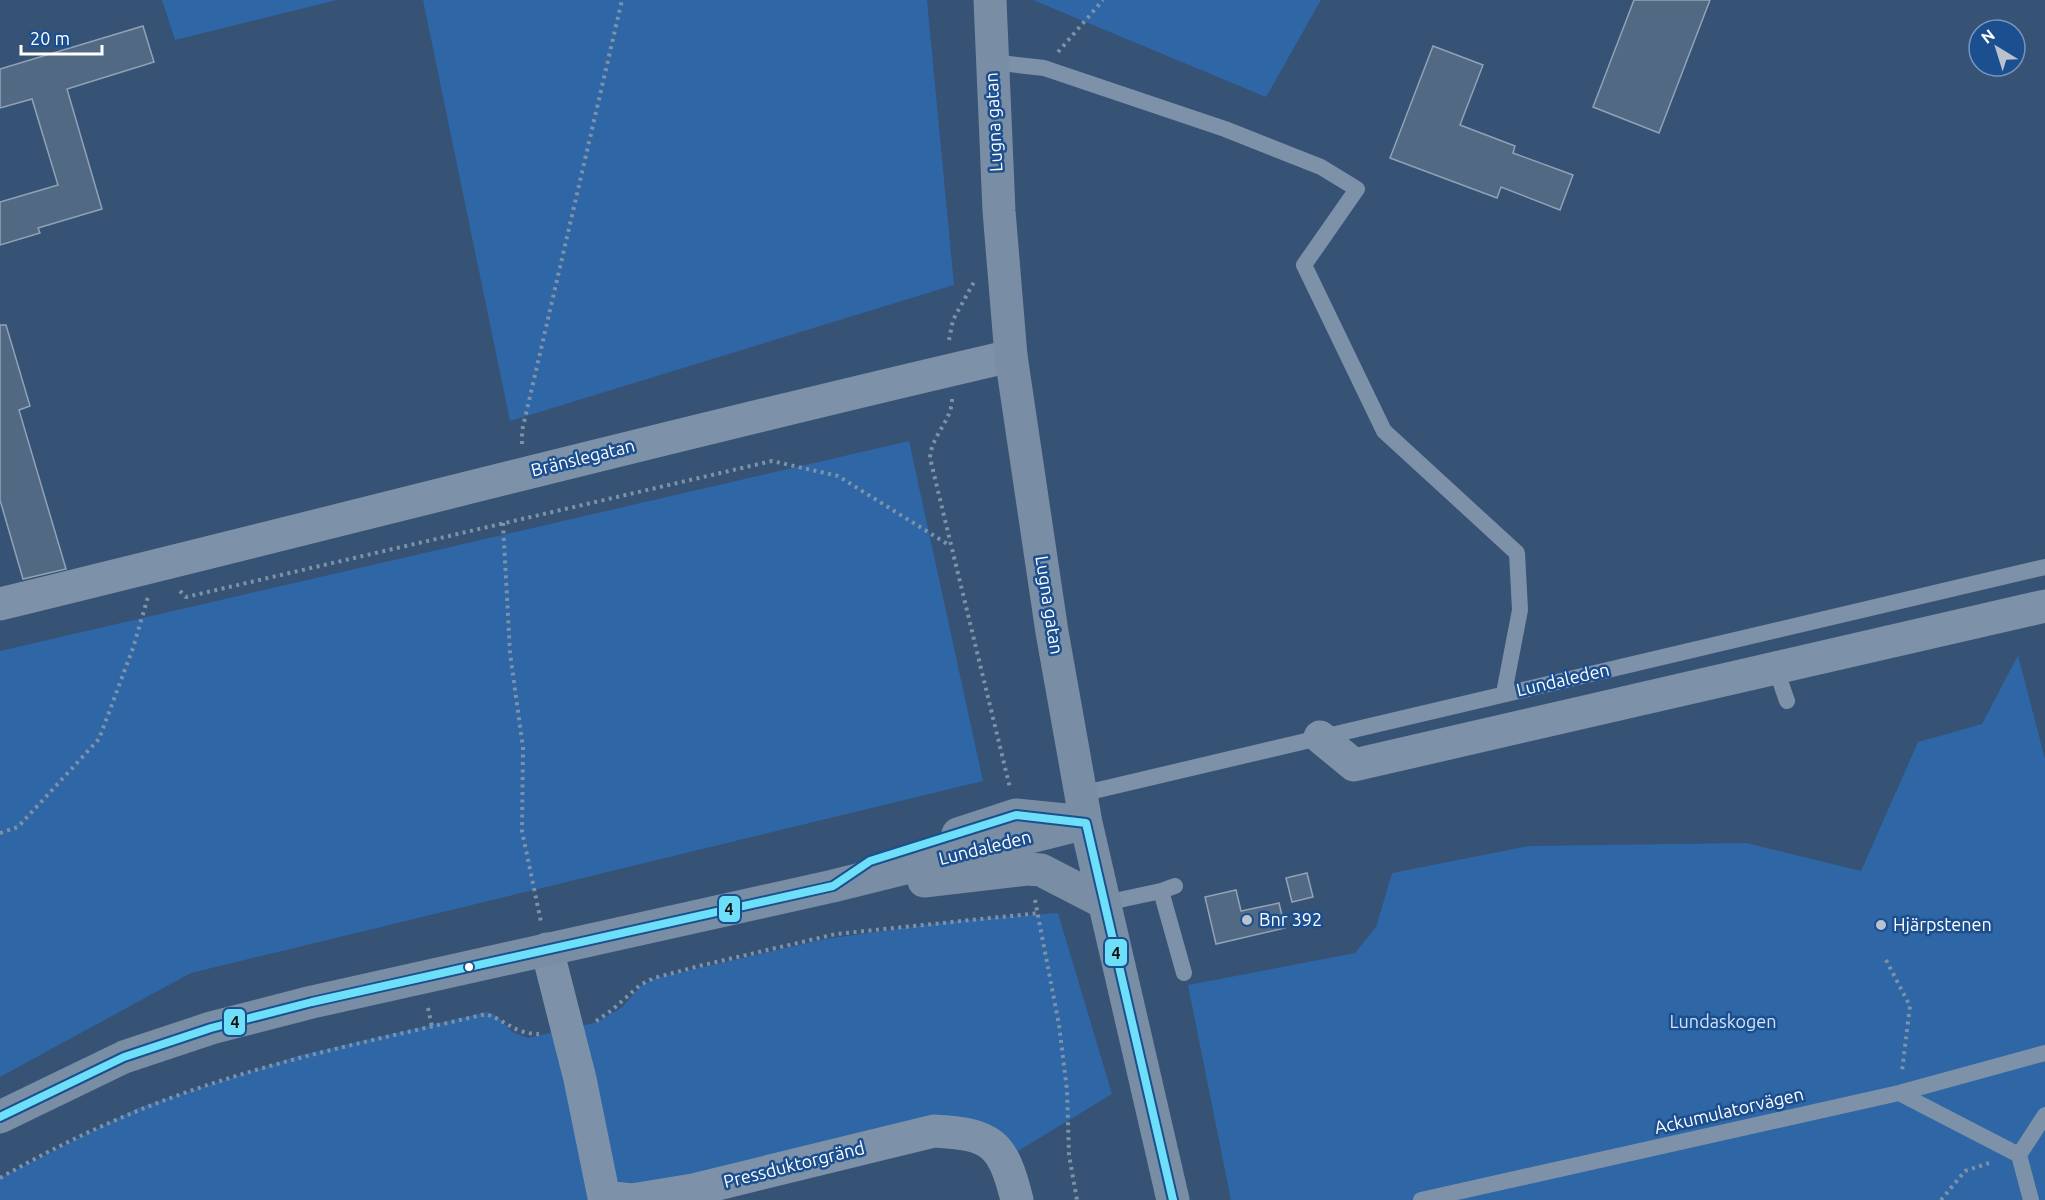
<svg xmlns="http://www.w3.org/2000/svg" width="2045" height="1200" font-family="Ubuntu,sans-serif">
<rect width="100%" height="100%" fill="#365274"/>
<path fill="#2f66a5" d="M 162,0 L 337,0 L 175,40 Z
M 423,0 L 927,0 L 954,285 L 510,421 Z
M 1033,0 L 1321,0 L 1266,97 Z
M 909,441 L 983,781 L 191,973 L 0,1077 L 0,651 Z
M 2018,655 L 2045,759 L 2045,1200 L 1231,1200 L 1188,985 L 1355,953 L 1376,927 L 1392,873 L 1529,846 L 1746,843 L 1861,871 L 1918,742 L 1982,724 Z
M 1058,913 L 1112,1094 L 1003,1160 L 980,1137 L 624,1200 L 0,1200 L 0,1178 L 138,1108 L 301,1055 L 487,1012 L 497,1016 L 512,1032 L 528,1038 L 598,1022 L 622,1007 L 642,985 L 656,978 L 825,939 L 954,921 Z"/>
<path fill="#526984" stroke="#92a2b6" stroke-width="1.5" d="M 1634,0 L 1710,0 L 1659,133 L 1593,107 Z
M 143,26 L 154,62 L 67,89 L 102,209 L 38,228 L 40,233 L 0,245 L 0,202 L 58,185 L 32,99 L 0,108 L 0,69 Z
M 1433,46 L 1483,65 L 1460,125 L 1515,146 L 1513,153 L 1573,175 L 1560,210 L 1501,187 L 1497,198 L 1390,158 Z
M 0,325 L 6,325 L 30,406 L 19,410 L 66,569 L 23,579 L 0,500 Z
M 1307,873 L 1313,897 L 1292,902 L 1286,878 Z
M 1236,890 L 1241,911 L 1279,903 L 1285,928 L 1216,944 L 1205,897 Z"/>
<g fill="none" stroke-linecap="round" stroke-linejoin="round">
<path stroke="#7d92a8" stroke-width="4" stroke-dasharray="3 4.5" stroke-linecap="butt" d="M 1058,52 L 1103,0
M 949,340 L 953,320 L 974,282
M 952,399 C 952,421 931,436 930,458 L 1010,788
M 522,444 L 522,431 L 622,0
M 503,523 L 510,653 L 523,748 L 522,831 L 541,922
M 180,591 L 186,597 L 772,461 L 838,476 L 949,545
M 0,833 L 18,827 L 99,739 L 133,648 L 148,597
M 1035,900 L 1059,1025 L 1067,1090 L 1069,1155 L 1077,1200
M 1886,960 L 1910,1006 L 1902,1071
M 428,1008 L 432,1027
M 596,1021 L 612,1010 L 640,985 L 654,978 L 699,966 L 836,934 L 1039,913
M 0,1178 C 70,1138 144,1105 220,1081 C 307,1053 397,1035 486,1014 C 507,1021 515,1034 539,1034
M 1941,1200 L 1965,1171 L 1989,1163"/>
<path stroke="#7d92a8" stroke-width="16" d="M 991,62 L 1044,68 L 1225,129 L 1321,167 L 1357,189 L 1304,265 L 1384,431 L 1517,553 L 1520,610 L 1504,693
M 1776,669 L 1787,701
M 1081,794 L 2045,567
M 1161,891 L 1175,886
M 1105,903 L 1161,891 L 1184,973
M 1899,1093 L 2019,1155 L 2031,1200
M 2019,1155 L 2045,1115
M 1421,1200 L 1899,1093 L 2045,1053"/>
<path stroke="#7d92a8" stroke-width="33" d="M 0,604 C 337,522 673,434 1011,356
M 1320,737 L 1354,765 L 2045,606
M 547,949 L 580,1079 L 604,1197 L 632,1200 L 693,1190 L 934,1131 C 992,1134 1003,1143 1017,1200"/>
<path stroke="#798da4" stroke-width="33" d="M 990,0 L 999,211 L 1011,356 L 1052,632 L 1086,823 L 1173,1200
M 958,834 L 1016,815 L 1066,820
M 924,881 L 1027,869 L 1041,870 L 1105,903
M 0,1117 L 124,1057 L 211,1028 L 312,1002 L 833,886 L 1086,823"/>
<defs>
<path id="bus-1" d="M 0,1117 L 124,1057 L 211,1028 L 312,1002 L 833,886 L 870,861 L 1016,815 L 1086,823 L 1173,1200"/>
</defs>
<use href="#bus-1" stroke="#1b4f8f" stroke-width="12"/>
<use href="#bus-1" stroke="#6ddff8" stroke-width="8"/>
</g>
<g fill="#b9c2ce" stroke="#1b4f8f" stroke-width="2">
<circle cx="1247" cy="920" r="6"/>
<circle cx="1881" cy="925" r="6"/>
</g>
<circle fill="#fff" stroke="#1b4f8f" stroke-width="2" cx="469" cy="967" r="5"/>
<g text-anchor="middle" stroke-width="5" stroke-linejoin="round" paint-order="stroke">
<g font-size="18" fill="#fff" stroke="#1b4f8f">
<text transform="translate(994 122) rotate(-93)" y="6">Lugna gatan</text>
<text transform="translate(583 458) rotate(-14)" y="6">Bränslegatan</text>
<text transform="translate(1049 605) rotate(81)" y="6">Lugna gatan</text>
<text transform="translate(1563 680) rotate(-13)" y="6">Lundaleden</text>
<text transform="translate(985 848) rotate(-14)" y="6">Lundaleden</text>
<text transform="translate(1729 1111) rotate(-13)" y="6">Ackumulatorvägen</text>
<text transform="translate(794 1165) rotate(-14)" y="6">Pressduktorgränd</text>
</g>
<g font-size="18" fill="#fff" stroke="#1b4f8f" text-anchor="start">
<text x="1259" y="926">Bnr 392</text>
<text x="1893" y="931">Hjärpstenen</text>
</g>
<g font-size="18" fill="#cfe3fa" stroke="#1b4f8f">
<text x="1723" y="1028">Lundaskogen</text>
</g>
</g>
<g stroke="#1b4f8f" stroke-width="2">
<rect x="718" y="895" width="23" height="28" rx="6" fill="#6ddff8"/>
<rect x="1104" y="938" width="24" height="29" rx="6" fill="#6ddff8"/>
<rect x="223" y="1008" width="23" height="28" rx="6" fill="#6ddff8"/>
</g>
<g font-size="16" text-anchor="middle" font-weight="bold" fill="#111">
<text x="729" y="915">4</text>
<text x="1116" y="959">4</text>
<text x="235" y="1028">4</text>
</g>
<g transform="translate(1997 48) rotate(322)"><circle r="28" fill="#1b4f8f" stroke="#7695bc" stroke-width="1.5"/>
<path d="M0-4.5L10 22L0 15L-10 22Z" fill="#b9c2ce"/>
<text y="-9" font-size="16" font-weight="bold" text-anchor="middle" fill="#ffffff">N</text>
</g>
<path d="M21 45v9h81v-9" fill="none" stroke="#ffffff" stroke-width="3"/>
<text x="30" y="45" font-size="18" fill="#ffffff" stroke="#1b4f8f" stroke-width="4.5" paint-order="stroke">20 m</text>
</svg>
